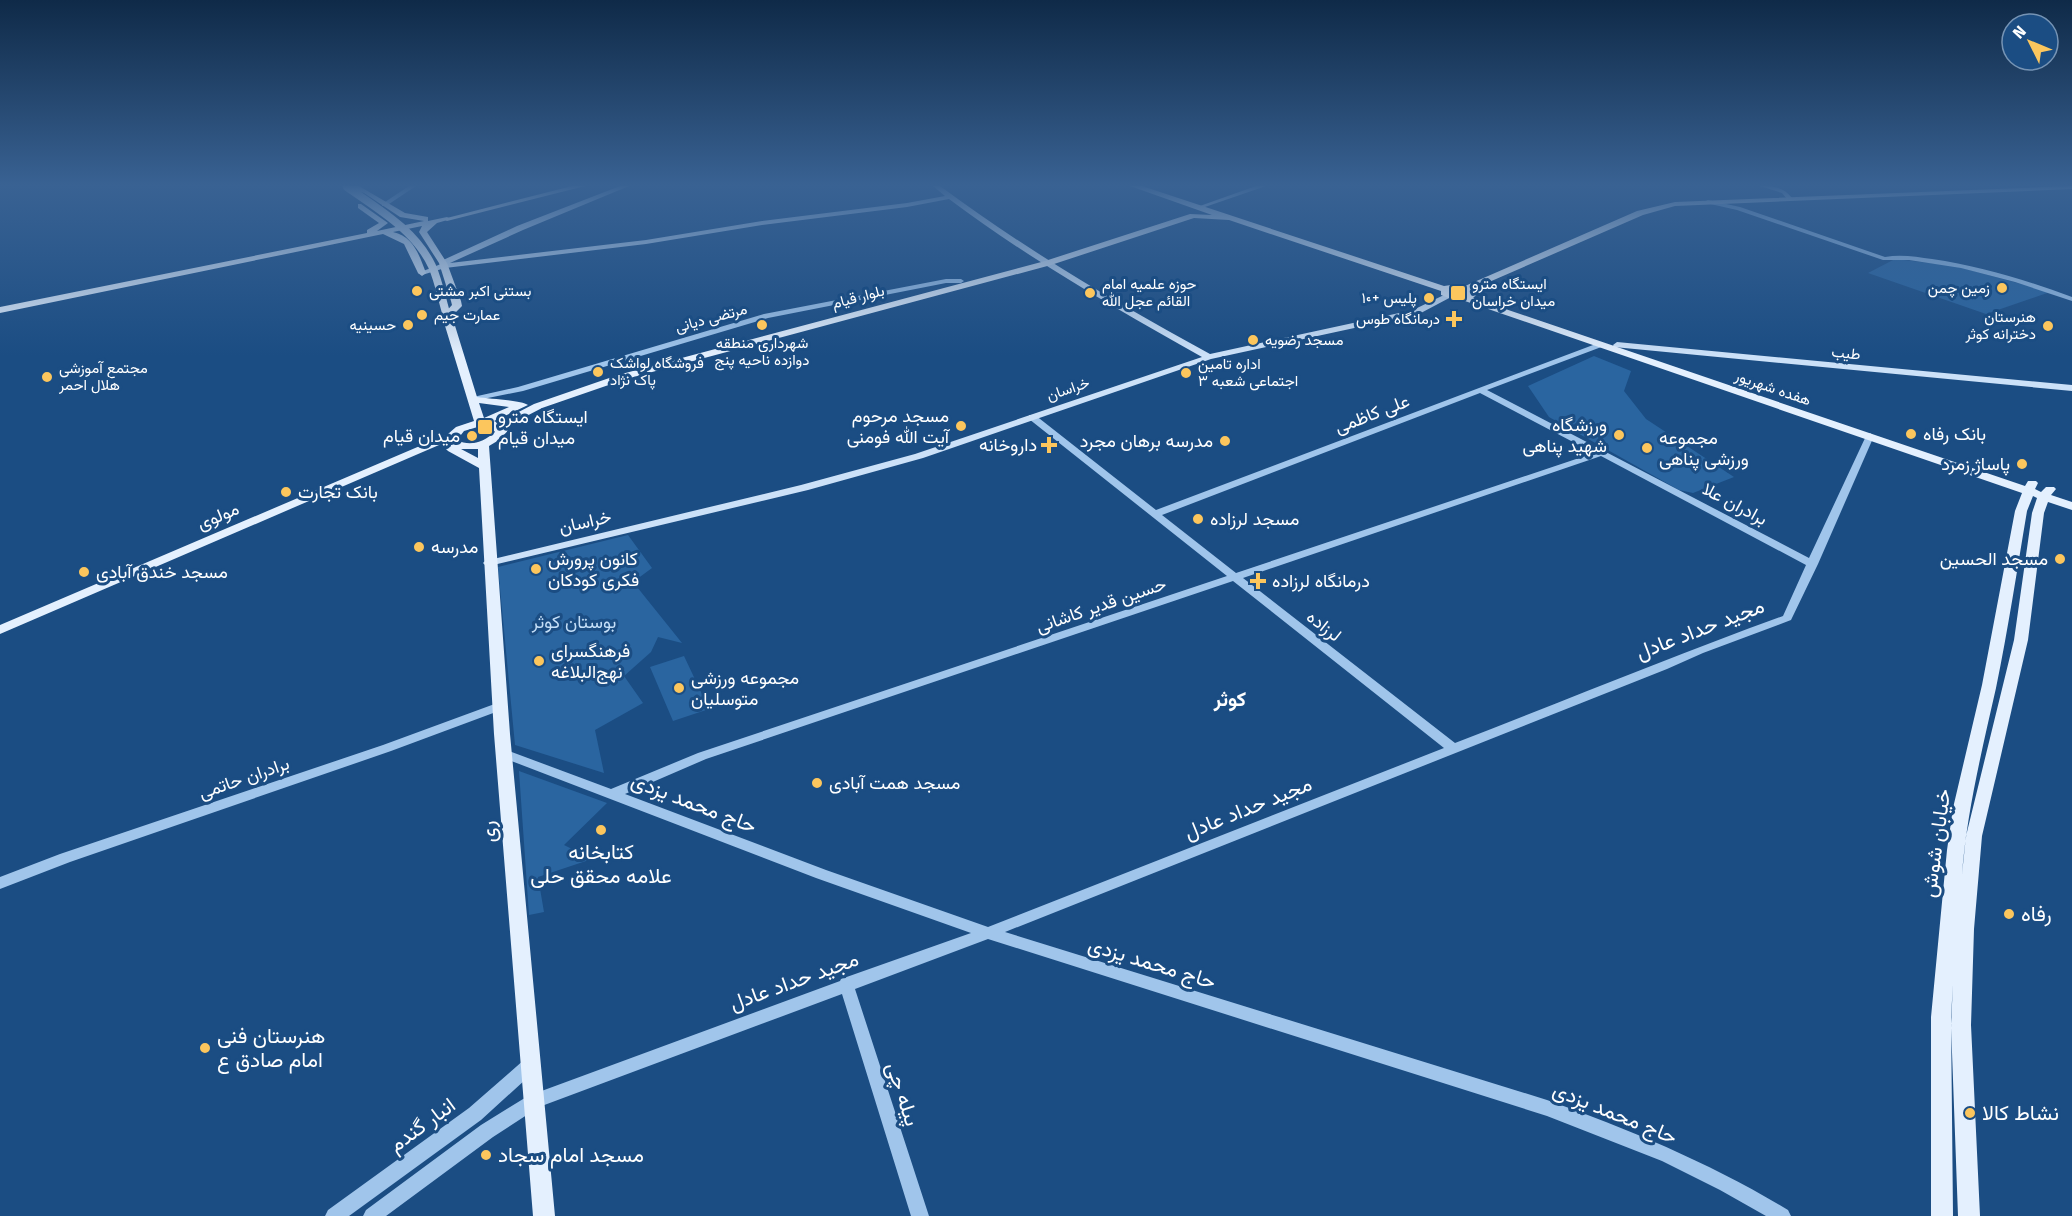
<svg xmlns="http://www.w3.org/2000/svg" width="2072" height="1216" font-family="'Fira Sans',Vazirmatn,sans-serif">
<rect width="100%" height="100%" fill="#1b4d83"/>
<path fill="#2a65a0" d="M 1895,259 L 1955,266 L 2050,292 L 1986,314 L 1868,273 Z
M 1594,356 L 1631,371 L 1624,391 L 1646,419 L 1734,477 L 1693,493 L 1679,490 L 1549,417 L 1528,386 Z
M 628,535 L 652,568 L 633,582 L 682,643 L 658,637 L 651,652 L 624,676 L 643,703 L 595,730 L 604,773 L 515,745 L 498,567 Z
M 684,656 L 709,709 L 673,721 L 650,667 Z
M 519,771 L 607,803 L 564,845 L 592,859 L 538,877 L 544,912 L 529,915 Z"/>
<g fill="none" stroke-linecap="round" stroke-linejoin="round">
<path fill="#a0c5eb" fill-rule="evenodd" d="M 409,186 L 416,186 L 386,206 L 382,206 L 382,204 Z
M 1708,200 L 1740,207 L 1885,257 C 1901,254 1917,257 1932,259 C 1980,266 2026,280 2072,297 L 2072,301 L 2015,282 L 1961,268 L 1909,260 L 1883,260 L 1737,210 L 1706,203 L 1706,201 Z
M 946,279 L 961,279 L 964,281 L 961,283 L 946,283 L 768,318 L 523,391 L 473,401 L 469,399 L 473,397 L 518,387 L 764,314 Z
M 1601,342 L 1605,344 L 1604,346 L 1487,390 L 1809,558 L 1866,436 L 1870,433 L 1874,436 L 1818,564 L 1791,620 L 1703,653 L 1667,669 L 1005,932 L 1547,1100 C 1631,1130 1712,1164 1788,1210 L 1791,1216 L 1766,1216 L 1720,1190 L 1662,1161 L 1547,1116 L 988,939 L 855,989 L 929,1216 L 911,1216 L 842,994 L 539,1107 L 493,1137 L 386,1216 L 363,1216 L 366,1210 L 481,1125 L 528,1096 L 840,981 L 841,979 L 971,933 L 816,878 L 501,757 L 499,754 L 501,751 L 509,751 L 611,789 L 698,753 L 1227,576 L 1029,419 L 1029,415 L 1035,415 L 1156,510 ZM 1480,393 L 1594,453 L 1236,573 L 1162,515 ZM 1601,456 L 1806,565 L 1783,616 C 1673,656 1564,701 1455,743 L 1243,578 ZM 1233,581 L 1444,748 L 988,927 L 826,870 L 625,794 L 706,759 Z
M 500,702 L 504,703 L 506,706 L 504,709 L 391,751 L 70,862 L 0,889 L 0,877 L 60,854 L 383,745 Z
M 531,1057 L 537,1059 L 539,1064 L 537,1069 L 481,1120 L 349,1216 L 325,1216 L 328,1210 L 469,1108 L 525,1059 Z"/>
<path fill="#cce1f8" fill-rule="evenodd" d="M 620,186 L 629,186 L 523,230 L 450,263 L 646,240 L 762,221 L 907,203 L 945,196 L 933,186 L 940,186 C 1026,250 1117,303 1210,354 L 1413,310 L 1446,294 L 1453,296 L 1419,314 L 1211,359 L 923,458 L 808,490 L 489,566 L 485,565 L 483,563 L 485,561 L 801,485 L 915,454 L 1202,357 C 1115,308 1029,259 949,199 L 907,207 L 762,225 L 646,244 L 445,268 L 422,275 L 418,273 L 441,264 L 441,261 L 517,226 Z
M 1256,186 L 1266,186 L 1202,208 L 1197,207 Z
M 1760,186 C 1773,186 1784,187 1792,198 L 1787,199 L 1782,193 Z
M 1617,342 L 2072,385 L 2072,391 L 1614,347 L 1613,345 Z"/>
<path fill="#e4f0fe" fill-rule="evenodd" d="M 342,186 L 359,186 L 405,213 L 428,217 L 428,221 L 447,217 L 451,219 L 437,223 L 427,232 L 447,263 L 461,301 L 462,306 L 452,316 L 477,397 C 490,399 521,400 528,405 L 494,421 L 502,425 L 509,417 L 534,404 L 618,375 L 1045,261 L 1190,214 L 1212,215 L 1130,186 L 1142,186 L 1444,286 L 1458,284 L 1465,286 L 1637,211 L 1675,202 L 2072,186 L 2072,189 L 1675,206 L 1643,215 L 1473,289 L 1476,295 L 1473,298 L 2025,486 L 2028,481 L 2036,481 L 2038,483 L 2035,489 L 2041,492 L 2046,487 L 2054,487 L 2056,489 L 2051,495 L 2072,502 L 2072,510 L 2048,502 L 2044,513 L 2028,640 L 1982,836 L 1974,929 L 1971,1025 L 1980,1216 L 1958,1216 L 1951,1025 L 1953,984 L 1951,1017 L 1953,1216 L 1931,1216 L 1931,1017 L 1947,850 L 1953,808 L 1982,685 L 2015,511 L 2022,493 L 1462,300 L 1457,301 L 1441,295 L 1441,291 L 1229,220 L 1194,218 L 1051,265 L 626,379 L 542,408 L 517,421 L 499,440 L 489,446 L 510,734 L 555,1216 L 533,1216 L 494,734 L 479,468 L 448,451 L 446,449 L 451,446 L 446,442 L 0,634 L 0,625 L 448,434 L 456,427 L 474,421 L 442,316 L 452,305 L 451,301 L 439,263 L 419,232 L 422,226 L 393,232 C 414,237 419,255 426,273 L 422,276 L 418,273 L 404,244 L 383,234 L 0,313 L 0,307 L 367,233 L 367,230 L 379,223 L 358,208 L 358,204 L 361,204 L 388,223 L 377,231 L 424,221 L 400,217 L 364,193 ZM 1450,290 L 1458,290 L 1467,293 L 1458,295 L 1449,292 ZM 479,403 L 509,407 L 484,418 ZM 481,426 L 491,427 L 495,432 C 484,442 470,447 457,440 L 464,431 ZM 461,449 L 478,449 L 478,458 ZM 2033,496 L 2037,498 L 2032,513 L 2014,640 L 1966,836 L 1962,874 C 1967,811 1982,750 1996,688 C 2008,630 2017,570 2027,511 Z"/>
<path fill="#f2f8fe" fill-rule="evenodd" d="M 572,186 L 585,186 L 447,221 L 443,219 Z"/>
<path stroke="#e4f0fe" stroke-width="8" d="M 347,187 C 378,209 415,230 432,266 C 439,282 442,300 447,316"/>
</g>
<linearGradient id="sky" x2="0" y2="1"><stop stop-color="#0f2a48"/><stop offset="0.52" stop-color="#396293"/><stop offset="1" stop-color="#396293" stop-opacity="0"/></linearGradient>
<rect width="2072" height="356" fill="url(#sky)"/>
<g fill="#fcc65d" stroke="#1b4d83" stroke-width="2">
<circle cx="2002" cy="288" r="6"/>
<circle cx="417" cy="291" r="6"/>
<circle cx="1090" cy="293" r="6"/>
<rect x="1450" y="285" width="16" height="16" rx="3"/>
<circle cx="1429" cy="298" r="6"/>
<circle cx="422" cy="315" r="6"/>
<path d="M1451 310h6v6h6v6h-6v6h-6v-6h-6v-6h6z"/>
<circle cx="408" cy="325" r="6"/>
<circle cx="762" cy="325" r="6"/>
<circle cx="2048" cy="326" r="6"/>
<circle cx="1253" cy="340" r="6"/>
<circle cx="598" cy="372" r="6"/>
<circle cx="1186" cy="373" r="6"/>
<circle cx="47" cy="377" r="6"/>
<circle cx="961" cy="426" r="6"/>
<rect x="477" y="419" width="16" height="16" rx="3"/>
<circle cx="1911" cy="434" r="6"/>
<circle cx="1619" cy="435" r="6"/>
<circle cx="472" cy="436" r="6"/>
<circle cx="1225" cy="441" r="6"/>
<path d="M1046 436h6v6h6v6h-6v6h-6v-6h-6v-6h6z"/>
<circle cx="1647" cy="448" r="6"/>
<circle cx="2022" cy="464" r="6"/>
<circle cx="286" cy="492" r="6"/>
<circle cx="1198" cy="519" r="6"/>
<circle cx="419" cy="547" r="6"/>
<circle cx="2060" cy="559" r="6"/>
<circle cx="536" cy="569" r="6"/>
<circle cx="84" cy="572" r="6"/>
<path d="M1255 572h6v6h6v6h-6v6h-6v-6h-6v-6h6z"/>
<circle cx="539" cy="661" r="6"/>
<circle cx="679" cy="688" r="6"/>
<circle cx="817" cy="783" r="6"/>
<circle cx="601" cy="830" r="6"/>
<circle cx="2009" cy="914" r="6"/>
<circle cx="205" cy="1048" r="6"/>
<circle cx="1970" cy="1113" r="6"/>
<circle cx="486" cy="1155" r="6"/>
</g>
<g text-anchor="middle" stroke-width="6" stroke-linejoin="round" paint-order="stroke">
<g font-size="15" fill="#fff" stroke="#1b4d83" text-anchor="start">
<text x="1102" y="289">حوزه علمیه امام<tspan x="1102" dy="17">القائم عجل الله</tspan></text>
<text x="1472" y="289">ایستگاه مترو<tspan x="1472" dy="17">میدان خراسان</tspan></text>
<text x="1990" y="293" text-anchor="end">زمین چمن</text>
<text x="429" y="296">بستنی اکبر مشتی</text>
<text x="1417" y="303" text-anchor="end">پلیس +۱۰</text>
<text x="434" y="320">عمارت جیم</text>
<text x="2036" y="322" text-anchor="end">هنرستان<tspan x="2036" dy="17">دخترانه کوثر</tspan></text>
<text x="1440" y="324" text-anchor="end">درمانگاه طوس</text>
<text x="396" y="330" text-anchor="end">حسینیه</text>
<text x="1265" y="345">مسجد رضویه</text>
<text x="762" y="348" text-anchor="middle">شهرداری منطقه<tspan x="762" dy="17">دوازده ناحیه پنج</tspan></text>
<text x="610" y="368">فروشگاه لواشک<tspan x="610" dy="17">پاک نژاد</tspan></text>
<text x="1198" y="369">اداره تامین<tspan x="1198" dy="17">اجتماعی شعبه ۳</tspan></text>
<text x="59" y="373">مجتمع آموزشی<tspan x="59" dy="17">هلال احمر</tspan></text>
</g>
<g font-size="15" fill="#fff" stroke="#1b4d83">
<text transform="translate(858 297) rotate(-15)" y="5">بلوار قیام</text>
<text transform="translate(711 318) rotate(-15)" y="5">مرتضی دیانی</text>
<text transform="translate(1846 353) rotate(6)" y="5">طیب</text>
<text transform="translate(1773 388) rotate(19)" y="5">هفده شهریور</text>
<text transform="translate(1068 389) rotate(-19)" y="5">خراسان</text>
</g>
<g font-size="18" fill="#fff" stroke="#1b4d83">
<text transform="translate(1372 414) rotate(-21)" y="6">علی کاظمی</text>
<text transform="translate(1735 504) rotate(28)" y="6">برادران علا</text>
<text transform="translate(218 516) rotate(-23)" y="6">مولوی</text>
<text transform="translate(585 522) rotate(-13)" y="6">خراسان</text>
<text transform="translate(1101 605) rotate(-19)" y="6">حسین قدیر کاشانی</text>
<text transform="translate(1324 626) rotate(38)" y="6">لرزاده</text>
<text transform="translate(244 778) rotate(-19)" y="6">برادران حاتمی</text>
</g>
<g font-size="18" fill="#fff" stroke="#1b4d83" text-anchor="start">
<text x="949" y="422" text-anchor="end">مسجد مرحوم<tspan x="949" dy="21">آیت الله فومنی</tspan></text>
<text x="498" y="423">ایستگاه مترو<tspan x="498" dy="21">میدان قیام</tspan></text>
<text x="1607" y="431" text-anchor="end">ورزشگاه<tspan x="1607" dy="21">شهید پناهی</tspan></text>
<text x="1923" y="440">بانک رفاه</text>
<text x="460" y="442" text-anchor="end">میدان قیام</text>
<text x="1659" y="444">مجموعه<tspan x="1659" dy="21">ورزشی پناهی</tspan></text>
<text x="1213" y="447" text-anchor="end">مدرسه برهان مجرد</text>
<text x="1037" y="451" text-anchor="end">داروخانه</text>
<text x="2010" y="470" text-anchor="end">پاساژ زمرد</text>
<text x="298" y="498">بانک تجارت</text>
<text x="1210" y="525">مسجد لرزاده</text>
<text x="431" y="553">مدرسه</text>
<text x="548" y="565">کانون پرورش<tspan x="548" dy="21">فکری کودکان</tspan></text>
<text x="2048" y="565" text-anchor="end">مسجد الحسین</text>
<text x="96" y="578">مسجد خندق آبادی</text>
<text x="1272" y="587">درمانگاه لرزاده</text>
<text x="551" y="657">فرهنگسرای<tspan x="551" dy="21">نهج‌البلاغه</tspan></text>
<text x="691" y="684">مجموعه ورزشی<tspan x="691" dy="21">متوسلیان</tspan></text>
<text x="829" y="789">مسجد همت آبادی</text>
</g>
<g font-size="18" fill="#c5dff8" stroke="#1b4d83">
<text x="574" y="628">بوستان کوثر</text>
</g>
<g font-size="20" font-weight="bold" fill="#fff" stroke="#1b4d83">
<text x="1230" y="706">کوثر</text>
</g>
<g font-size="21" fill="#fff" stroke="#1b4d83">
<text transform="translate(1700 629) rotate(-21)" y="7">مجید حداد عادل</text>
<text transform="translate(694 803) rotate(21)" y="7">حاج محمد یزدی</text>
<text transform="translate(1248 808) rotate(-22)" y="7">مجید حداد عادل</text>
<text transform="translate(488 832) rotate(-95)" y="7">ری</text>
<text transform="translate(1936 843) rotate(-82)" y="7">خیابان شوش</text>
<text transform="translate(1152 963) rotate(17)" y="7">حاج محمد یزدی</text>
<text transform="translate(794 981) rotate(-20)" y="7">مجید حداد عادل</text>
<text transform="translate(903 1094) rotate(72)" y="7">پیله چی</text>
<text transform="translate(1615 1113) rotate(22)" y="7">حاج محمد یزدی</text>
<text transform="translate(422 1125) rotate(-36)" y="7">انبار گندم</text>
</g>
<g font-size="21" fill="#fff" stroke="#1b4d83" text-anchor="start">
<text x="601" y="859" text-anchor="middle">کتابخانه<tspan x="601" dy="24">علامه محقق حلی</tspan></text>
<text x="2021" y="921">رفاه</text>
<text x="217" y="1043">هنرستان فنی<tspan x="217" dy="24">امام صادق ع</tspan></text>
<text x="1982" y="1120">نشاط کالا</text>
<text x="498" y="1162">مسجد امام سجاد</text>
</g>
</g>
<g transform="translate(2030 42) rotate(313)"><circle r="28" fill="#1b4d83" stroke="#7694b5" stroke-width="1.5"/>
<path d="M0-4.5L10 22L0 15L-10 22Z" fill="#fcc65d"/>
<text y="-9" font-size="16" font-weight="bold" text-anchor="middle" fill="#ffffff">N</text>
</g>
</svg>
